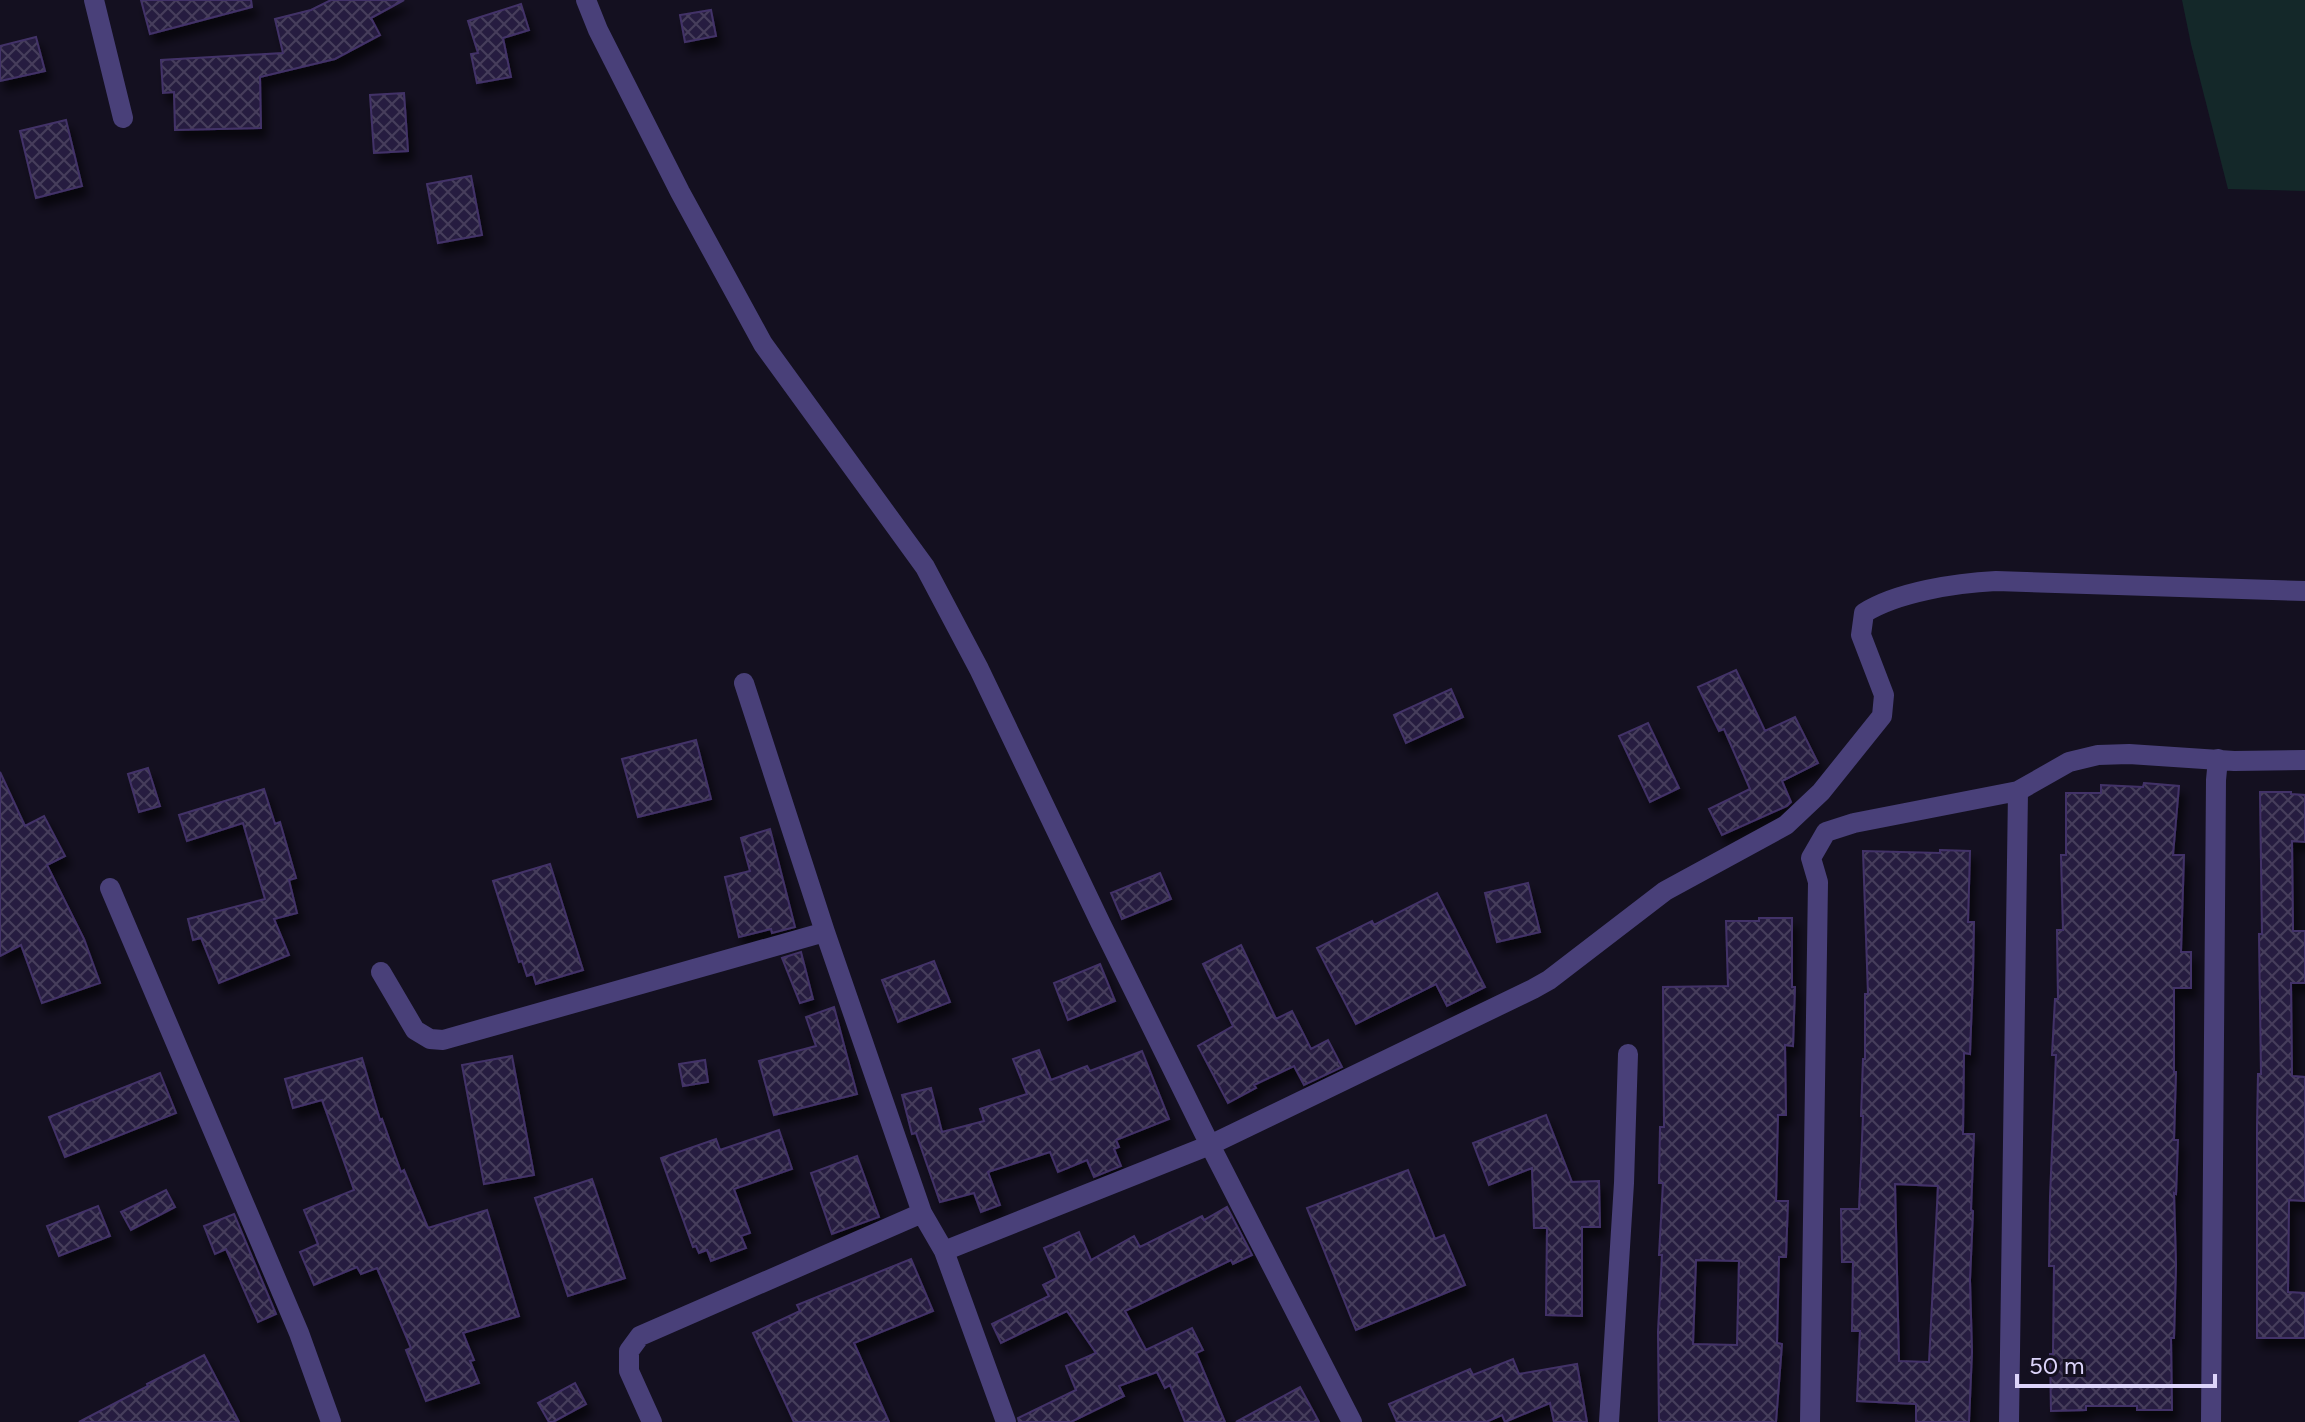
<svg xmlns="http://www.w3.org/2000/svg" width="2305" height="1422" font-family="Figtree,sans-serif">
<defs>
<pattern id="building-cross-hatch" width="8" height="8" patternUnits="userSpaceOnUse" patternTransform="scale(2)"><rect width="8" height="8" fill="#281e3f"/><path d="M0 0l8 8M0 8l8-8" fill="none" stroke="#473e5c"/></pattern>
<filter id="shadow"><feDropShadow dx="5" dy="9" stdDeviation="4" flood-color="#0009"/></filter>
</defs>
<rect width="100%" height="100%" fill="#141020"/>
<path fill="#142829" d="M 2182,0 L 2305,0 L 2305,191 L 2228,189 L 2191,44 Z"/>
<path fill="url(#building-cross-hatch)" stroke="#433368" stroke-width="2" fill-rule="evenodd" filter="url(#shadow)" d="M 141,0 L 251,0 L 252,7 L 150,34 Z
M 331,0 L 404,0 L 371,18 L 380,35 L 335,59 L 260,77 L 261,128 L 175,130 L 174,92 L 163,93 L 161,60 L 283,53 L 275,19 L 311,10 Z
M 521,4 L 529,30 L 503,38 L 511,77 L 477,83 L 471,54 L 478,53 L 468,21 Z
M 711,10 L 716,36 L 685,42 L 680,15 Z
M 36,37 L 45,71 L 0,81 L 0,46 Z
M 404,93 L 408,151 L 374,153 L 370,95 Z
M 66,120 L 82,186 L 36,198 L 20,131 Z
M 471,176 L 482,235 L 438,243 L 427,184 Z
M 1736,670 L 1765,731 L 1795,717 L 1818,763 L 1782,781 L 1791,802 L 1787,806 L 1722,835 L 1709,809 L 1750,789 L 1724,729 L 1719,731 L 1698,687 Z
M 1451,689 L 1463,717 L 1406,743 L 1394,715 Z
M 1648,723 L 1679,788 L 1650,802 L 1619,736 Z
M 696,740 L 711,799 L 638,817 L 622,759 Z
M 148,768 L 160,806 L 139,812 L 128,774 Z
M 0,772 L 25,826 L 44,816 L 65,856 L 47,865 L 84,939 L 100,983 L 42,1003 L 21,945 L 0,956 Z
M 2144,783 L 2179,786 L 2173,855 L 2184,855 L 2181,952 L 2191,952 L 2191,988 L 2174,988 L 2174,1072 L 2176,1072 L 2174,1140 L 2178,1140 L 2176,1194 L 2174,1193 L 2176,1265 L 2174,1338 L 2171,1338 L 2172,1410 L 2137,1410 L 2137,1406 L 2086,1406 L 2086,1410 L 2051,1411 L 2050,1354 L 2053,1354 L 2054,1266 L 2049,1266 L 2050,1197 L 2056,1055 L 2052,1055 L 2055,999 L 2058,999 L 2057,930 L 2063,930 L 2061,855 L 2066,855 L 2066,793 L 2101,793 L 2101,785 L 2143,787 Z
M 264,789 L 275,824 L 280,822 L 296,878 L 289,880 L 297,913 L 274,919 L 289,955 L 219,983 L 201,938 L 193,940 L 188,919 L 265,899 L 243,823 L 187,841 L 179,815 Z
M 2260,792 L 2291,792 L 2291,794 L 2305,795 L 2305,842 L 2292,841 L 2293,931 L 2305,931 L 2305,983 L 2291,983 L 2292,1076 L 2305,1077 L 2305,1201 L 2289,1200 L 2288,1292 L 2305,1293 L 2305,1338 L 2257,1338 L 2257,1127 L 2258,1074 L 2261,1074 L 2259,934 L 2262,934 Z
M 770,829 L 795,927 L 772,933 L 771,929 L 739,937 L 725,877 L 750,871 L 741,838 Z
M 1940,850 L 1970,851 L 1968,922 L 1974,922 L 1973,974 L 1970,1054 L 1964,1053 L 1963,1134 L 1974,1134 L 1971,1210 L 1973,1211 L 1970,1280 L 1972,1352 L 1969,1422 L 1916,1422 L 1916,1404 L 1857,1401 L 1860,1331 L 1852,1331 L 1853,1262 L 1842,1262 L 1841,1209 L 1859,1209 L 1863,1116 L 1861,1116 L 1863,1059 L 1865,1059 L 1865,994 L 1868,994 L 1863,851 L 1940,853 ZM 1895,1184 L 1938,1186 L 1929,1362 L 1899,1361 Z
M 550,864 L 583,970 L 536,984 L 533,974 L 527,976 L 522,961 L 519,962 L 493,881 Z
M 1160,873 L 1171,899 L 1122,919 L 1111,893 Z
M 1528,883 L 1540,932 L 1497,942 L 1485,893 Z
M 1437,893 L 1485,987 L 1447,1006 L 1436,984 L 1356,1024 L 1317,948 L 1372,921 L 1374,925 Z
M 1759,918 L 1792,918 L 1792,987 L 1795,987 L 1793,1046 L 1785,1045 L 1786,1115 L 1778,1115 L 1776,1201 L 1788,1201 L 1786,1257 L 1779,1257 L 1777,1343 L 1782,1344 L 1776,1422 L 1659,1422 L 1658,1332 L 1662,1255 L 1659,1255 L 1663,1183 L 1659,1183 L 1660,1127 L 1664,1127 L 1663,987 L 1728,986 L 1726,921 L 1759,921 ZM 1696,1260 L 1739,1261 L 1737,1345 L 1693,1344 Z
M 1241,945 L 1276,1019 L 1292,1011 L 1311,1049 L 1328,1040 L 1342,1067 L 1304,1085 L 1294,1066 L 1254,1085 L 1256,1088 L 1228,1103 L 1198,1046 L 1233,1026 L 1203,964 Z
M 801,952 L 813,999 L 800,1003 L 782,958 Z
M 934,961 L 950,1002 L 898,1022 L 882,980 Z
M 1100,964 L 1115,1001 L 1068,1020 L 1054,983 Z
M 834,1007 L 857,1094 L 774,1115 L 759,1061 L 816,1046 L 806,1017 Z
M 1039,1050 L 1051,1080 L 1087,1066 L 1090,1071 L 1142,1051 L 1169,1119 L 1116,1140 L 1119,1147 L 1114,1149 L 1121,1166 L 1094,1177 L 1087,1160 L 1058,1172 L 1050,1152 L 988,1172 L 1000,1205 L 981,1212 L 974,1193 L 940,1202 L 916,1133 L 912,1134 L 902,1095 L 931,1088 L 942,1132 L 984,1121 L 980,1109 L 1027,1094 L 1013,1059 Z
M 512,1056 L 534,1175 L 484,1184 L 462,1065 Z
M 362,1058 L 380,1120 L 382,1119 L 401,1172 L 404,1170 L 428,1228 L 487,1210 L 519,1316 L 463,1333 L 474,1360 L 470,1361 L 479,1383 L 426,1401 L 406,1350 L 411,1348 L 377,1268 L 361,1274 L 357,1267 L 314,1285 L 300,1252 L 318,1244 L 304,1210 L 354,1190 L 322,1100 L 293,1108 L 285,1079 Z
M 705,1060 L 708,1082 L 683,1086 L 679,1064 Z
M 160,1073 L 176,1113 L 65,1157 L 49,1117 Z
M 1546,1115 L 1572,1182 L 1599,1181 L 1600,1227 L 1582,1227 L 1582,1316 L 1546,1315 L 1547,1228 L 1534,1228 L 1532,1168 L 1489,1185 L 1473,1143 Z
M 779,1130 L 792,1169 L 734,1189 L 750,1233 L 741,1236 L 746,1248 L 711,1261 L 707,1250 L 699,1253 L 696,1246 L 693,1247 L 661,1158 L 716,1139 L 720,1150 Z
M 857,1156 L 879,1217 L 832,1234 L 811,1173 Z
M 1408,1170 L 1435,1239 L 1444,1235 L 1465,1285 L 1356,1330 L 1307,1208 Z
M 592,1179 L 625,1278 L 568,1296 L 535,1198 Z
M 166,1190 L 175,1207 L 131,1230 L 121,1212 Z
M 98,1206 L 110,1236 L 59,1256 L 47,1226 Z
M 1227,1207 L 1252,1255 L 1233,1264 L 1231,1260 L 1125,1311 L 1146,1350 L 1192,1328 L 1203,1350 L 1196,1353 L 1225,1422 L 1185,1422 L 1170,1385 L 1165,1388 L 1157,1372 L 1119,1386 L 1124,1396 L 1071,1422 L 1019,1422 L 1018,1418 L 1076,1390 L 1066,1366 L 1096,1353 L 1067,1311 L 1001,1343 L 992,1324 L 1049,1296 L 1043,1285 L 1057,1278 L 1044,1248 L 1079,1232 L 1091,1260 L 1134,1236 L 1140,1247 L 1202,1216 L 1204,1220 Z
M 234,1214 L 276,1314 L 258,1322 L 226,1249 L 215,1254 L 204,1226 Z
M 911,1259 L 933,1311 L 854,1343 L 889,1422 L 794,1422 L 753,1333 L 800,1311 L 797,1305 Z
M 204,1355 L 239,1422 L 79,1422 L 148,1386 L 147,1384 Z
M 1513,1359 L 1519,1374 L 1577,1364 L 1587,1422 L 1554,1422 L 1550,1403 L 1505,1422 L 1502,1415 L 1486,1422 L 1397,1422 L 1389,1404 L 1470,1369 L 1473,1375 Z
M 575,1383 L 586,1404 L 553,1422 L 549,1422 L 538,1403 Z
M 1300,1387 L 1319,1422 L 1236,1422 Z"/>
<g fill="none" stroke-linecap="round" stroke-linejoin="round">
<path stroke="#494079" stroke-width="20" d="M 94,0 L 123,118
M 586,0 L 598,30 L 680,192 L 763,344 L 925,567 L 979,669 L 1101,924 L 1210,1145 L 1352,1422
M 744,683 L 825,932 L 922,1213
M 110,888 L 299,1333 L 331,1422
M 381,972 L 415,1030 L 430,1039 L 443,1040 L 825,932
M 652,1422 L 629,1371 L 629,1351 L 640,1336 L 922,1213 L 944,1251
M 1006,1422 L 944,1251 L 1210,1145 L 1533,989 L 1549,980 L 1665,891 L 1786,825 L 1821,792 L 1882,716 L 1884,695 L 1861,635 L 1864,613 C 1897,592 1956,583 1996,581 L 2305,591
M 1609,1422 L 1624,1183 L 1628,1054
M 1810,1422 L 1818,882 L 1811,858 L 1826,832 L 1854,823 L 2018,791 L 2069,762 L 2098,755 L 2129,754 L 2234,761 L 2305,760
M 2009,1422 L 2018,791
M 2211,1422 L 2216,780 L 2218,759"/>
</g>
<path d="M2017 1374v12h198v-12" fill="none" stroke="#dcd4fa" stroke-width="4"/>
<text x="2029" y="1374" font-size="24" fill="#dcd4fa" stroke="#141020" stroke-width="6" paint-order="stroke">50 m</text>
</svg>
